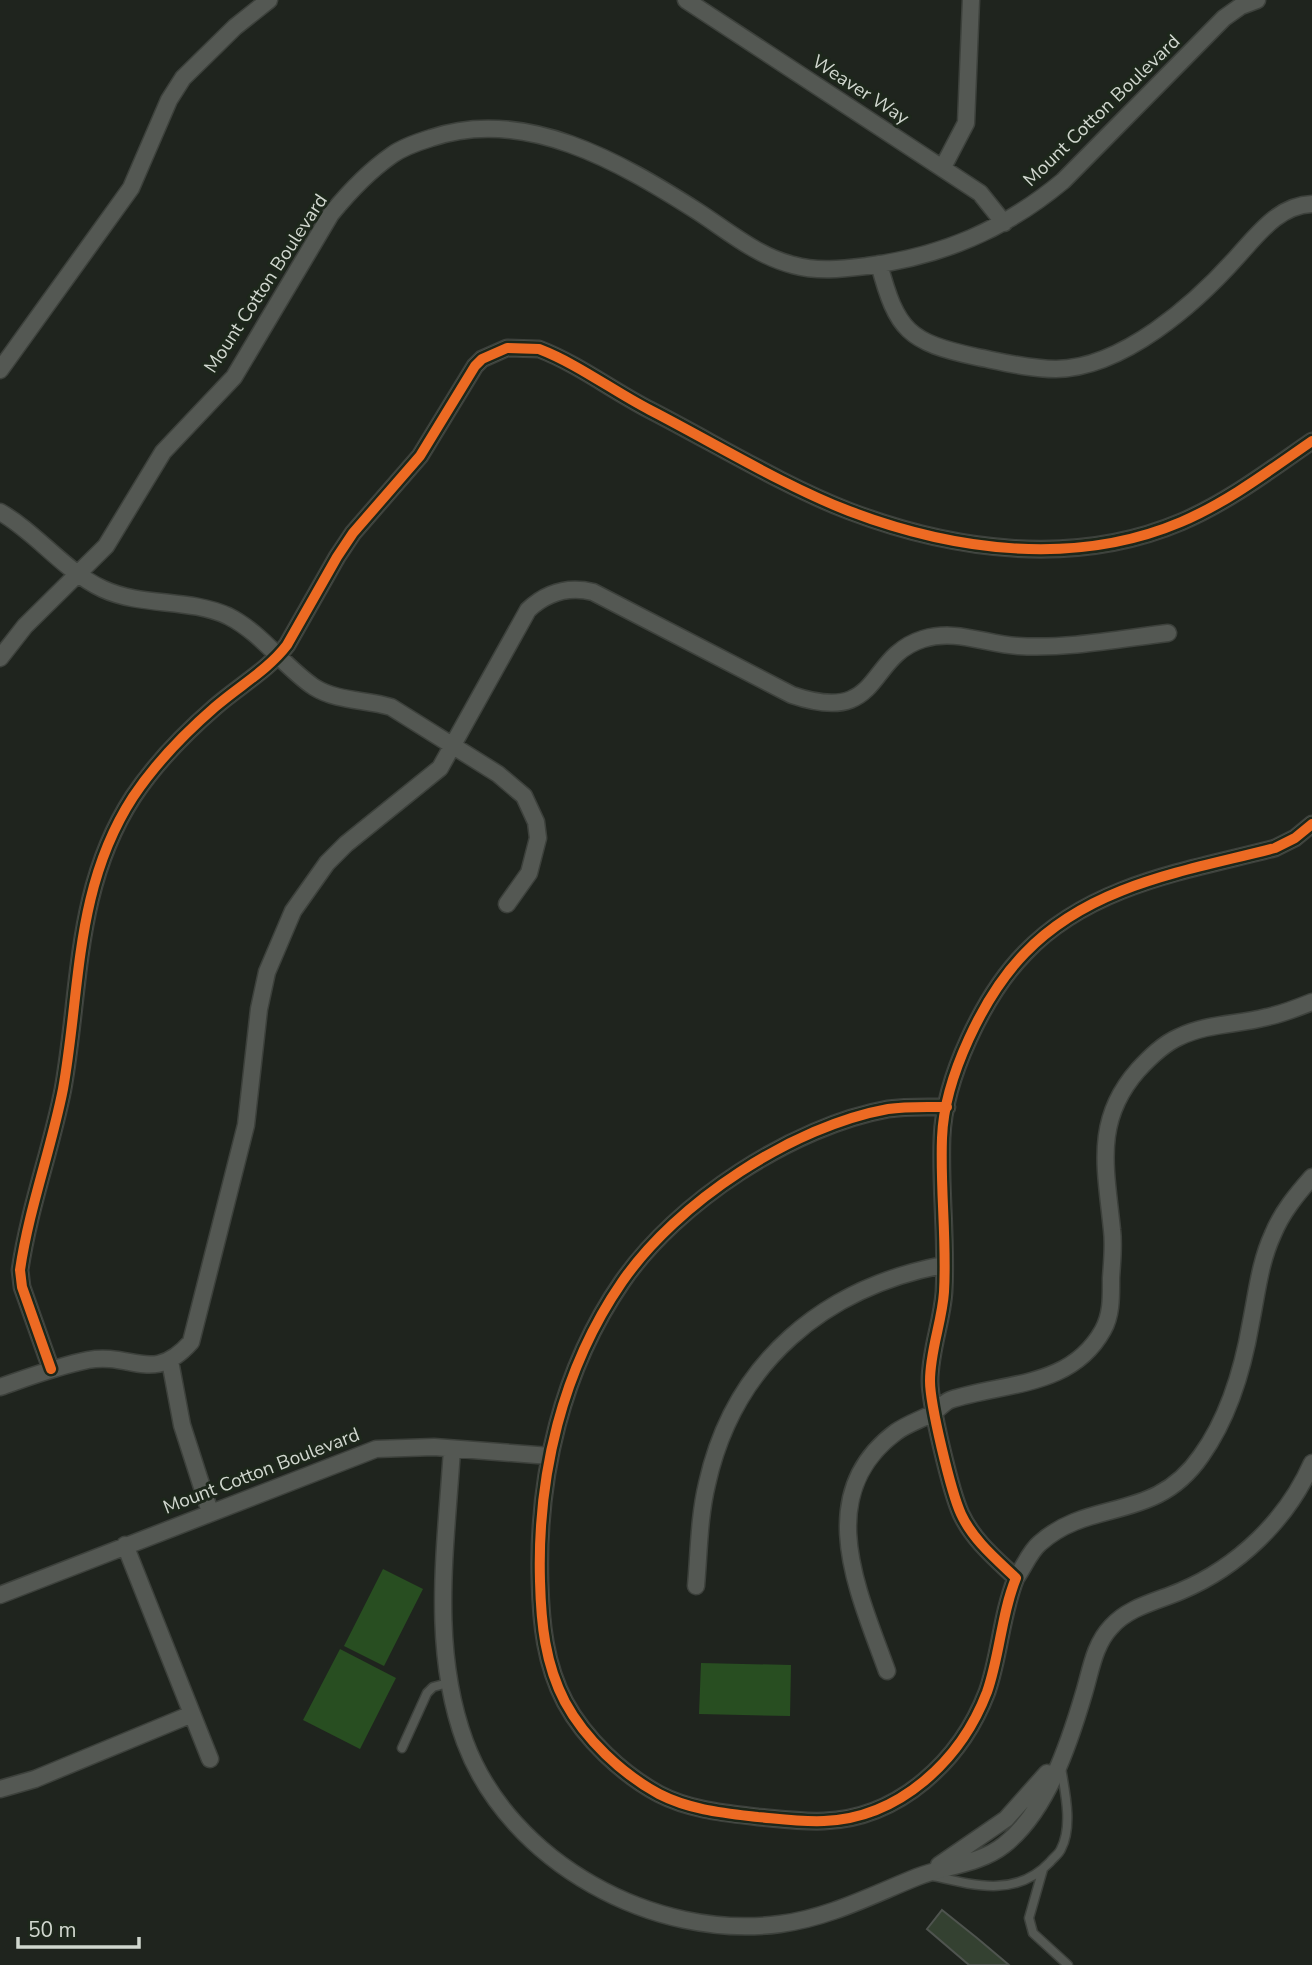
<svg xmlns="http://www.w3.org/2000/svg" width="1312" height="1965" font-family="'Nunito Sans',sans-serif">
<rect width="100%" height="100%" fill="#1f241e"/>
<path fill="#284e21" d="M 383,1569 L 423,1589 L 384,1666 L 344,1646 Z
M 340,1649 L 396,1678 L 360,1749 L 303,1720 Z
M 701,1663 L 791,1665 L 790,1716 L 699,1714 Z"/>
<path fill="#344131" stroke="#4f544f" stroke-width="2" d="M 942,1910 L 977,1938 L 1009,1965 L 969,1965 L 927,1929 Z"/>
<g fill="none" stroke-linecap="round" stroke-linejoin="round">
<defs>
<path id="lane" d="M 402,1748 L 427,1693 L 433,1687 L 448,1683
M 1043,1869 L 1029,1918 L 1033,1933 L 1068,1965
M 933,1876 C 976,1886 1017,1897 1050,1862 C 1053,1858 1059,1854 1061,1849 C 1073,1826 1065,1792 1061,1768"/>
<path id="street" d="M 686,0 L 980,193 L 1004,223
M 943,167 L 966,123 L 971,0
M 879,264 C 897,331 908,342 977,357 C 1002,362 1030,369 1056,369 C 1123,368 1195,304 1237,257 C 1258,234 1279,205 1312,204
M 0,370 L 131,188 L 169,100 L 183,78 L 235,27 L 269,0
M 0,512 C 37,533 64,571 103,589 C 142,607 189,598 228,616 C 262,633 283,666 314,687 C 338,702 366,699 391,707 L 498,774 L 524,796 L 536,822 L 538,838 L 529,873 L 507,904
M 0,658 L 25,626 L 106,546 L 163,452 L 234,377 L 331,214 C 349,192 369,171 392,155 C 403,147 418,142 431,138 C 524,106 620,162 697,211 C 728,231 757,256 793,265 C 818,272 842,269 867,266 C 942,256 1004,230 1063,181 L 1224,18 L 1241,6 L 1257,0
M 947,1107 C 927,1107 907,1106 888,1109 C 793,1126 677,1202 622,1282 C 562,1369 537,1476 540,1581 C 541,1623 545,1664 565,1702 C 585,1739 622,1774 659,1794 C 690,1810 724,1813 758,1817 C 780,1819 802,1822 824,1821 C 900,1818 961,1760 987,1692 C 1000,1655 1001,1615 1016,1578 C 996,1559 973,1540 961,1514 C 951,1492 930,1405 930,1381 C 930,1350 942,1322 944,1292 C 947,1241 940,1189 942,1138 C 944,1078 984,995 1025,953 C 1091,884 1187,871 1275,848 L 1295,838 L 1312,824
M 170,1361 L 182,1425 L 210,1512
M 51,1369 L 22,1287 L 20,1270 C 29,1208 51,1150 63,1089 C 81,988 74,888 133,797 C 155,764 185,733 215,707 C 239,686 268,670 287,645 L 337,557 L 353,533 L 420,456 L 475,366 L 482,359 L 507,348 L 539,349 C 578,364 613,391 650,410 C 714,443 784,486 849,511 C 954,551 1075,567 1181,522 C 1228,502 1270,470 1312,441
M 0,1387 C 29,1377 58,1366 88,1360 C 132,1352 153,1385 191,1342 L 246,1125 L 259,1009 L 267,972 L 293,911 L 327,863 L 346,844 L 440,768 L 528,610 C 547,592 568,586 593,592 L 792,695 C 883,726 865,657 923,639 C 956,629 985,644 1018,646 C 1068,649 1119,639 1168,633
M 452,1449 C 446,1547 430,1647 465,1742 C 510,1863 655,1941 780,1924 C 828,1918 872,1895 917,1877 C 945,1866 980,1864 1004,1845 C 1047,1811 1069,1744 1084,1693 C 1091,1670 1094,1645 1111,1627 C 1128,1607 1158,1601 1181,1591 C 1238,1567 1287,1520 1312,1463
M 125,1545 L 210,1759
M 1016,1578 C 1024,1567 1030,1551 1040,1543 C 1090,1498 1155,1523 1201,1456 C 1229,1417 1243,1369 1251,1322 C 1257,1292 1260,1262 1273,1234 C 1282,1212 1297,1194 1312,1177
M 696,1586 C 699,1552 699,1517 707,1484 C 734,1362 824,1288 943,1265
M 0,1595 L 376,1449 L 434,1447 L 550,1456
M 887,1671 C 859,1593 811,1495 896,1432 C 907,1424 920,1420 933,1413 C 939,1409 943,1403 950,1400 C 1005,1382 1071,1388 1103,1330 C 1112,1314 1111,1295 1111,1278 C 1112,1262 1114,1246 1112,1230 C 1106,1169 1093,1121 1138,1070 C 1150,1057 1163,1044 1179,1037 C 1208,1023 1237,1025 1267,1017 C 1282,1014 1297,1008 1312,1002
M 0,1789 L 35,1779 L 192,1714
M 939,1865 L 1006,1819 L 1047,1773"/>
</defs>
<use href="#lane" stroke="#3d413c" stroke-width="11"/>
<use href="#street" stroke="#3d413c" stroke-width="19"/>
<use href="#lane" stroke="#545853" stroke-width="8"/>
<use href="#street" stroke="#545853" stroke-width="16"/>
<defs>
<path id="cycleway" d="M 947,1107 C 927,1107 907,1106 888,1109 C 793,1126 677,1202 622,1282 C 562,1369 537,1476 540,1581 C 541,1623 545,1664 565,1702 C 585,1739 622,1774 659,1794 C 690,1810 724,1813 758,1817 C 780,1819 802,1822 824,1821 C 900,1818 961,1760 987,1692 C 1000,1655 1001,1615 1016,1578 C 996,1559 973,1540 961,1514 C 951,1492 930,1405 930,1381 C 930,1350 942,1322 944,1292 C 947,1241 940,1189 942,1138 C 944,1078 984,995 1025,953 C 1091,884 1187,871 1275,848 L 1295,838 L 1312,824
M 51,1369 L 22,1287 L 20,1270 C 29,1208 51,1150 63,1089 C 81,988 74,888 133,797 C 155,764 185,733 215,707 C 239,686 268,670 287,645 L 337,557 L 353,533 L 420,456 L 475,366 L 482,359 L 507,348 L 539,349 C 578,364 613,391 650,410 C 714,443 784,486 849,511 C 954,551 1075,567 1181,522 C 1228,502 1270,470 1312,441"/>
</defs>
<use href="#cycleway" stroke="#1d271b" stroke-width="15"/>
<use href="#cycleway" stroke="#ed6a23" stroke-width="10"/>
</g>
<g text-anchor="middle" stroke-width="6" stroke-linejoin="round" paint-order="stroke">
<g font-size="19" fill="#d1d7cf" stroke="#1d271b">
<text transform="translate(861 89) rotate(33)" y="7">Weaver Way</text>
<text transform="translate(1101 110) rotate(-44)" y="7">Mount Cotton Boulevard</text>
<text transform="translate(265 283) rotate(-57)" y="7">Mount Cotton Boulevard</text>
<text transform="translate(261 1470) rotate(-21)" y="7">Mount Cotton Boulevard</text>
</g>
</g>
<path d="M18 1937v10h121v-10" fill="none" stroke="#d1d7cf" stroke-width="3.5"/>
<text x="28" y="1937" font-size="21" fill="#d1d7cf" stroke="#1d271b" stroke-width="5" paint-order="stroke">50 m</text>
</svg>
